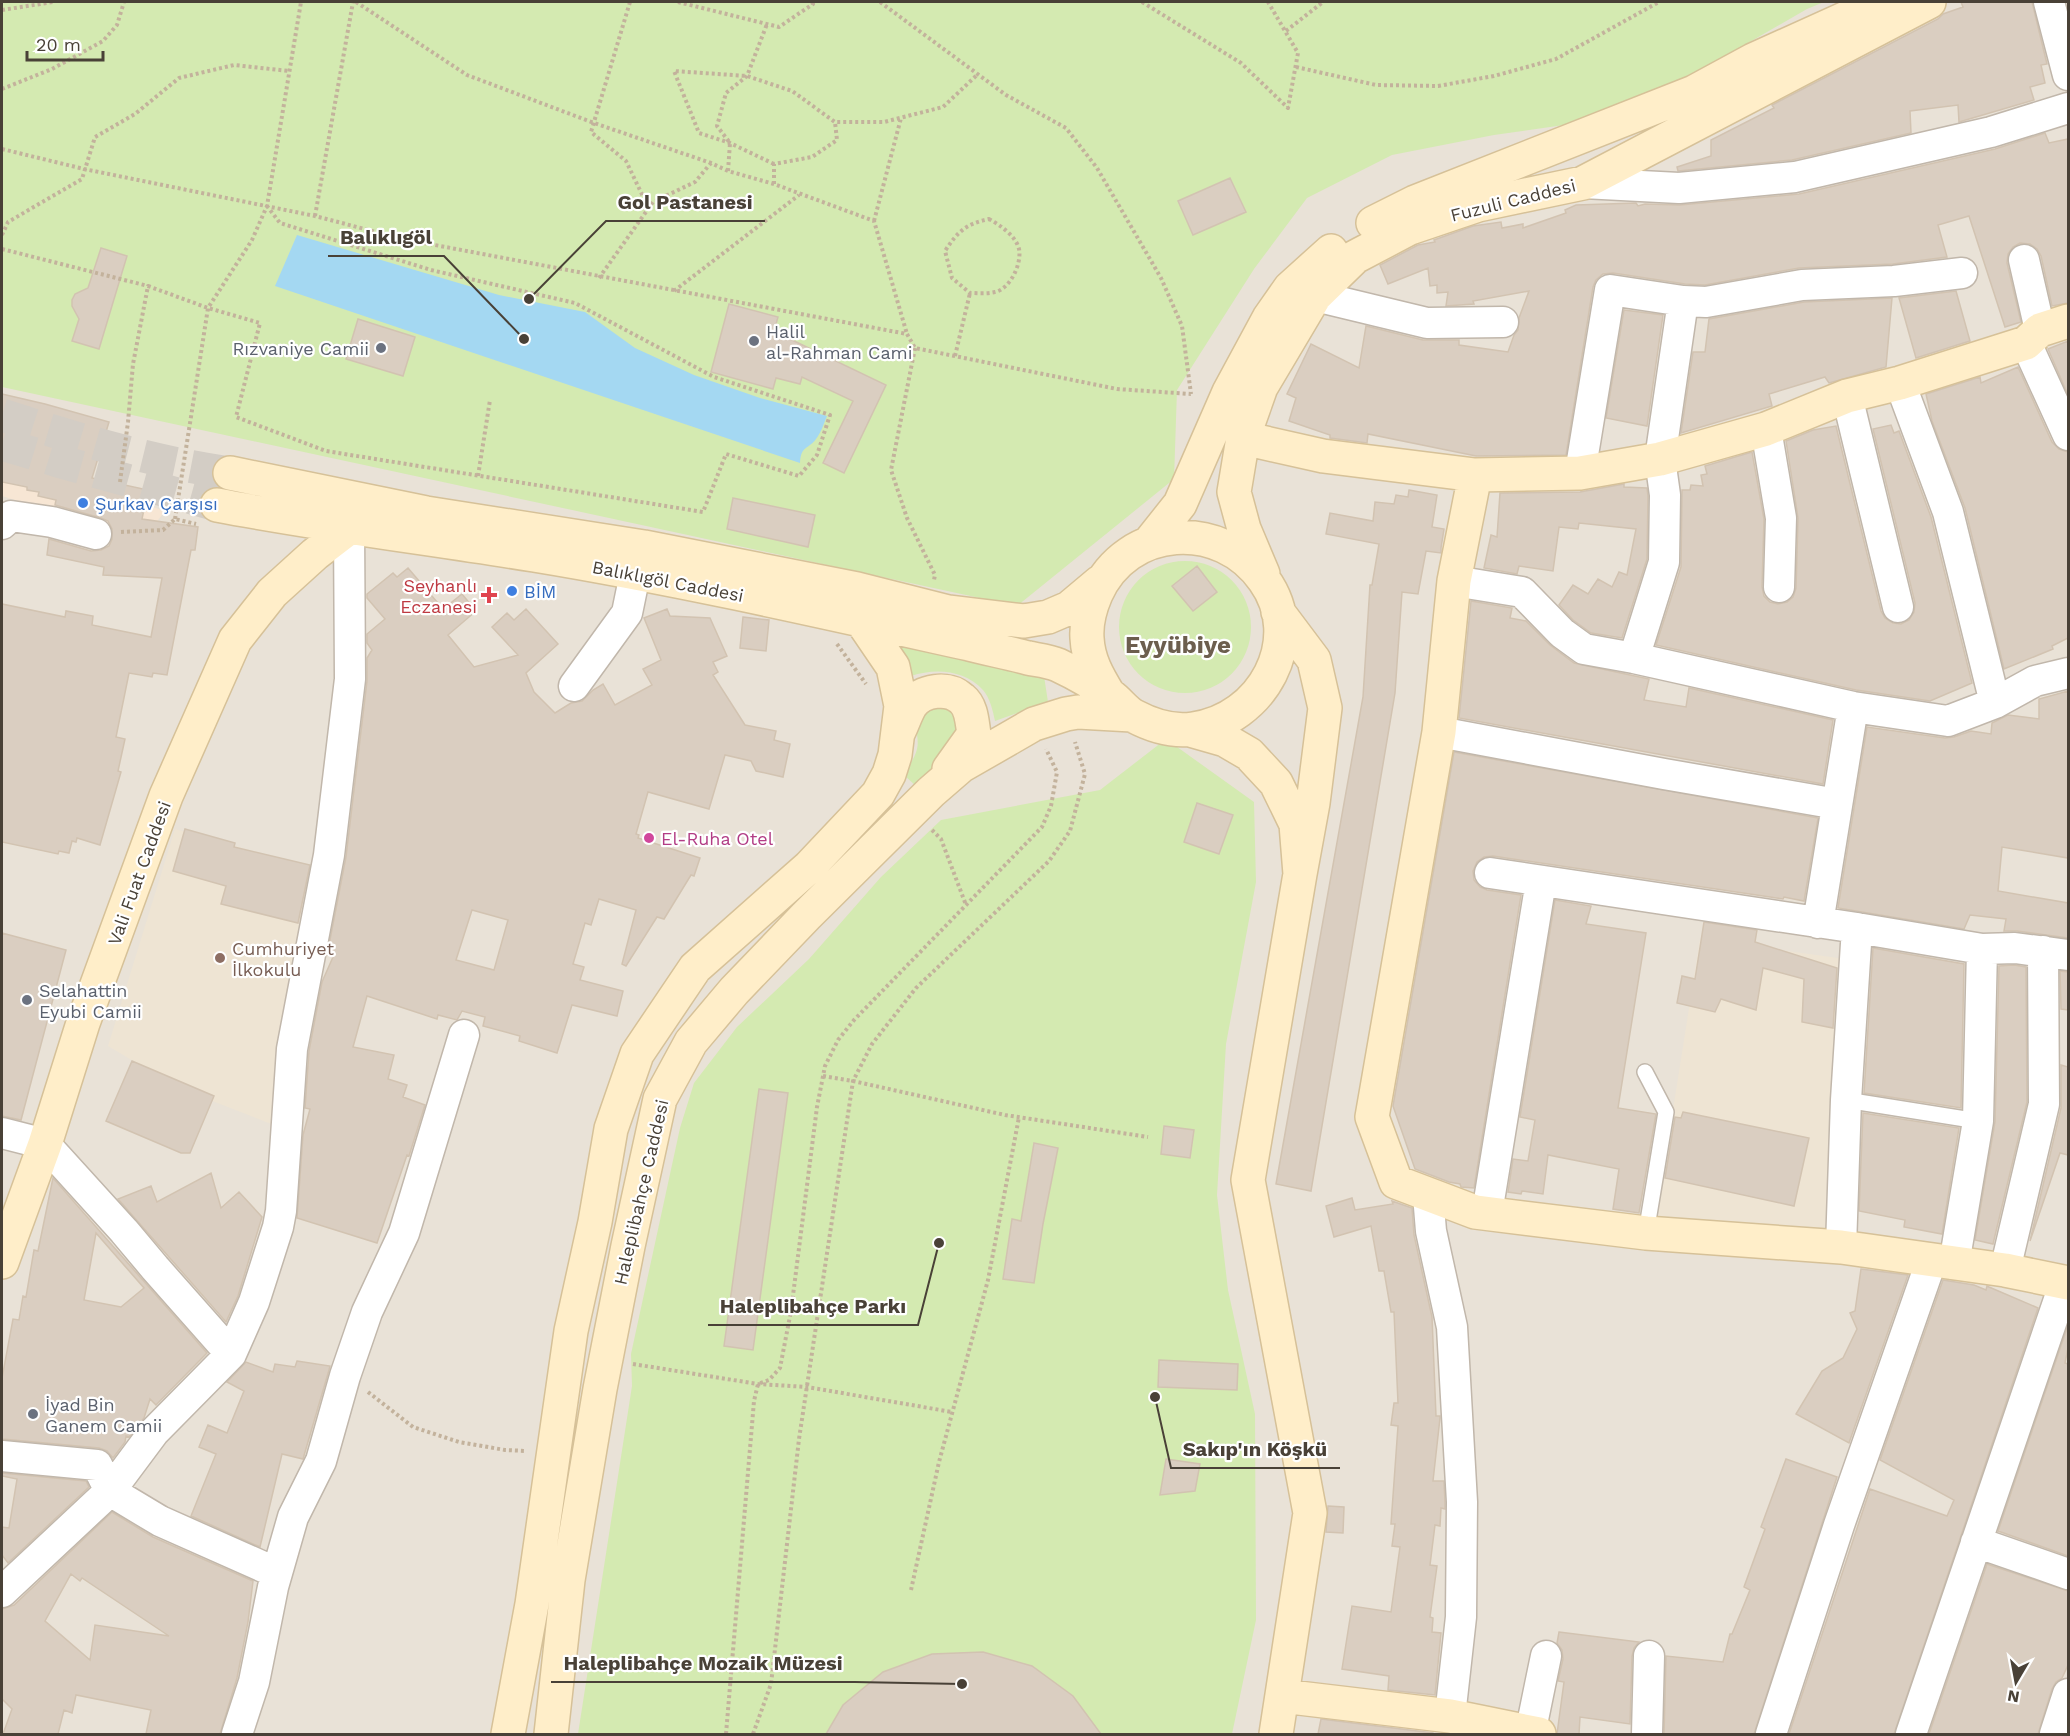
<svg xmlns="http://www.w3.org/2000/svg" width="2070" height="1736" font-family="'Work Sans',sans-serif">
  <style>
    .residential { fill: #e9e2d7 }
    .commercial { fill: #f7e6d4 }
    .education { fill: #eee4d3 }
    .green { fill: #d4eab1 }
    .water { fill: #a4d8f2 }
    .building { fill: #dacec1; stroke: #d2c3b1; stroke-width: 1.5; fill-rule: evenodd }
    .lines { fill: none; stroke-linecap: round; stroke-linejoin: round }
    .secondary-tunnel { stroke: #d3cdc5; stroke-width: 33; stroke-dasharray: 33 16; stroke-linecap: butt }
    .lane-casing { stroke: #c1b7ab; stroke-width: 18 }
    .street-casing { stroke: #c1b7ab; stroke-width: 33 }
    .secondary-casing { stroke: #d6c198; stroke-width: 36 }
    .path { stroke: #c3b29c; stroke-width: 4; stroke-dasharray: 3 3; stroke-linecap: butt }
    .lane { stroke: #fff; stroke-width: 15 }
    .street { stroke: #fff; stroke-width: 30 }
    .secondary { stroke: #ffeec9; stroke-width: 33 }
    .worship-dot { fill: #6b7280; stroke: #fff; stroke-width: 2 }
    .shop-dot { fill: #3f7fe0; stroke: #fff; stroke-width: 2 }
    .health-dot { fill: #e0444e; stroke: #fff; stroke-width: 2 }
    .hotel-dot { fill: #d1479c; stroke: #fff; stroke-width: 2 }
    .education-dot { fill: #8d6e63; stroke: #fff; stroke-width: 2 }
    .labels { text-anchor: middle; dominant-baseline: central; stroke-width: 4.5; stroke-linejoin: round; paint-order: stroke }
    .street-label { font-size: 18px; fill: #494137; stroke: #fff }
    .worship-label { font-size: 18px; fill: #5b616d; stroke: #fff; text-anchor: start }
    .shop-label { font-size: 18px; fill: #366cbe; stroke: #fff; text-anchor: start }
    .health-label { font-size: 18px; fill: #be3a42; stroke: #fff; text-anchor: end }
    .hotel-label { font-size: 18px; fill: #b23c85; stroke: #fff; text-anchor: start }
    .education-label { font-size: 18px; fill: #785e54; stroke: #fff; text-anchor: start }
    .district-label { font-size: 24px; font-weight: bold; fill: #6c5e4e; stroke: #fff }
    .leader { fill: none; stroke: #494137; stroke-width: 2 }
    .callout-dot { fill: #494137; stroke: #fff; stroke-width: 2 }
    .callout-label { font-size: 20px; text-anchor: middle; font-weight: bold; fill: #494137; stroke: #fff; stroke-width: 4.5; stroke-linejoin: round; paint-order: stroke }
  </style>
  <rect width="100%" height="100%" fill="#f5f0e9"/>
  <path class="residential" d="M2 2H2068V1734H2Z"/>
  <path class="commercial" d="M2 458 165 511 149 532 126 536 2 496Z"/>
  <path class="education" d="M175 829 320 870 274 1125 179 1088 108 1046Z
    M1700 939 1853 960 1838 1237 1656 1217Z"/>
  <path class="green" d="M2 2H1824L1807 9 1663 92 1578 123 1494 135 1392 155 1307 198 1254 269 1177 390 1174 479 1017 606 2 387Z
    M1119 627a66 66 0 1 1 132 0a66 66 0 1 1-132 0Z
    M896 645 1044 676 1048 702 995 721C993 711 990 698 983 690 964 670 936 668 911 676Z
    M944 703 958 712 959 738 917 787 904 775C908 767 915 758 917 749 919 741 916 734 917 726 920 711 930 705 944 703Z
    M1166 739 1254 802 1256 882 1226 1044 1217 1195 1228 1290 1255 1414 1256 1620 1232 1734H578L632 1386 631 1354 680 1128 694 1083 737 1027 809 959 881 877 941 820 1100 790Z"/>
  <path class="water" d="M297 235 499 295 585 312 635 348 694 375 760 398 827 416C824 423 821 433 816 439 808 450 801 445 800 463L275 286Z"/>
  <path class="building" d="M1961 2H2032L2047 64 2041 65 2045 83 2030 87 2034 100 1959 122 1958 105 1910 111 1911 133 1792 160 1678 171 1677 167 1711 156V140L1774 108 1772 105 1938 19 1943 14 1963 7Z
    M2045 133 2049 143 2068 139V303L2052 306 2041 256 2037 249 2030 244 2020 243 2013 247 2008 254 2007 263 2021 322 2005 327 1969 216 1938 225 1947 257 1893 264 1799 268 1705 285 1685 284 1613 273 1603 274 1596 280 1593 287 1566 455 1476 456 1368 434 1367 443 1330 438V435L1289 421 1296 398 1287 394 1311 344 1359 368 1366 326 1423 340H1459V345L1508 352 1514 335 1518 330 1519 318 1529 291 1473 301 1474 304 1446 306 1448 292 1437 293V285L1430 286 1428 268 1388 284 1380 265 1418 245 1435 242 1434 240 1473 226 1501 222 1502 228 1523 224V228L1566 213 1565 210 1576 205 1636 203 1638 206 1645 204 1680 205 1799 194 1995 149Z
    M1230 178 1246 212 1193 235 1178 201Z
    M101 248 127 256 99 349 72 341 79 319 72 306V300L75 294 88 288Z
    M1956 291 1970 341 1916 358 1899 298Z
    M1892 298 1886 367 1829 383 1825 377 1769 394 1772 406 1681 433 1693 352H1705L1709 319 1804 302Z
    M729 304 778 317 774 331 791 335 790 339 886 385 844 473 823 463 853 401 802 377 800 384 776 378 773 389 711 372Z
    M1624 310 1663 315 1647 426 1606 418Z
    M358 319 415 337 403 376 346 359Z
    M2068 341V395L2048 349Z
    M2018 367 2052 442 2059 449 2068 452V638L2052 646 2053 649 2004 669 1965 508 1932 421 1926 394 1980 377 1981 383Z
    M2 394 45 404 109 422 92 478 148 490 142 519 198 527 195 550H191L167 675 153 673 152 677 129 673 116 737 125 739 118 771 121 772 100 845 77 838 76 842 72 841 69 853 59 851 58 854 2 842V604L65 617 66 611 93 616 92 625 151 637 162 578 103 575 104 567 47 555 49 539 91 551 101 550 109 546 112 539V529L108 521 101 518 55 505 56 500 38 496 39 492 27 490V487L2 482Z
    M1891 425 1894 433 1899 431 1931 517 1972 683 1930 701 1856 690 1656 645 1681 567 1682 490H1690L1691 485 1703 486 1701 475 1707 474 1705 466 1752 452 1764 519 1762 587 1764 596 1770 602 1778 604 1787 602 1793 597 1796 588 1798 518 1786 441 1813 430 1836 426 1881 611 1885 618 1893 623 1901 624 1909 620 1914 612 1915 603 1873 429Z
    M1624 484V487L1647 488 1648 496 1647 559 1622 638 1591 633 1573 620 1559 605 1573 585 1588 594 1598 579 1612 587 1619 572 1627 575 1636 529 1579 523 1578 529 1559 527 1553 571 1519 566 1517 574 1484 568 1491 535 1497 537 1500 493 1580 492Z
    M1409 490 1437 495 1432 527 1444 529 1441 548V553L1426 551 1418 594 1402 592 1395 693 1311 1191 1276 1184 1363 697 1370 585H1372L1379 544 1326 534 1330 513 1373 521 1375 502 1394 504 1396 495 1408 497Z
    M733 498 815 515 808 547 727 529Z
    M1197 566 1217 592 1193 611 1172 586Z
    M408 568 443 609 462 594 476 611 448 635 474 667 518 655 492 627 507 613 514 620 526 609 558 644 526 673 534 692 555 713 571 703 582 701 593 690 603 684 615 705 652 685 643 669 661 660 644 618 667 609 670 616 710 618 727 656 713 662 718 672 713 675 745 725 776 731 774 740 790 744 783 777 756 771 751 761 725 755 709 809 648 792 636 834 639 835 638 838 700 858 694 876 691 875 664 919 657 917 626 966 622 964 636 910 599 899 591 925 585 923 573 964 584 967 580 980 623 991 617 1016 572 1005 557 1053 519 1041 520 1036 483 1026 485 1017 462 1011 457 1020 438 1015 437 1019 367 996 353 1047 394 1055 388 1079 407 1085 403 1097 425 1105 409 1156 407 1155 377 1243 297 1218 303 1135 310 1109 305 1108 309 1051 322 982 333 957 327 955 346 857 367 681V658L372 650 367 643V634L385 619 367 598V594L393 573 397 577ZM472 910 508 920 494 970 456 960Z
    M1471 601 1512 608 1510 618 1526 621 1550 645 1574 663 1649 679 1644 700 1686 707 1689 688 1833 720 1823 784 1459 718Z
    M743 617 769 620 766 651 740 648Z
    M2068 691V858L2002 847 1998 891 2068 903V938L2017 931H2004L2006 919 1970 915 1964 929 1838 908 1867 727 1945 738 1954 737 1971 731 1991 734 1992 723 2008 715 2039 719V699Z
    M1454 752 1818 818 1804 901 1784 897 1783 899 1493 856 1484 857 1477 862 1473 871 1474 880 1480 887 1487 890 1521 895 1474 1188 1461 1187 1460 1184 1449 1182 1415 1169 1393 1106Z
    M1197 803 1233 815 1219 854 1184 842Z
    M185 829 235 843 234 847 310 865 298 923 221 904 226 886 173 871Z
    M1555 900 1591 906 1586 924 1646 933 1618 1108 1656 1114 1639 1213 1613 1209 1619 1169 1548 1155 1543 1194 1522 1191 1521 1194 1508 1192 1513 1159 1528 1161 1535 1120 1520 1117Z
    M1704 922 1757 930 1755 942 1837 968 1833 1028 1802 1022 1804 979 1763 968 1756 1010 1721 999 1715 1012 1677 1003 1682 976 1695 979Z
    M2 933 66 950 21 1120 2 1116Z
    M1873 948 1964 964 1961 1108 1864 1093Z
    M2014 965 2026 967 2027 1102 1993 1244 1975 1240 1995 1122 1999 966Z
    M2060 971 2068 972V1010L2061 1009Z
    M132 1061 214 1096 190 1153H181L106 1121Z
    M2061 1065 2068 1067V1155L2060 1153 2030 1241 2061 1108Z
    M759 1089 788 1093 753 1350 724 1346Z
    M1683 1112 1809 1138 1794 1206 1665 1178 1675 1117 1681 1118Z
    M1863 1113 1959 1128 1942 1234 1904 1227 1905 1220 1859 1211Z
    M1164 1126 1194 1130 1190 1158 1161 1154Z
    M1034 1143 1058 1148 1043 1224 1034 1283 1003 1279 1012 1219 1021 1221Z
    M211 1173 221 1208 239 1192 262 1217 238 1296 226 1322 118 1199 151 1186 157 1202Z
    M53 1178 207 1353 156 1405 150 1399 144 1418 129 1437 126 1436 125 1442 113 1458 107 1451 99 1448 2 1439V1378L13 1319 19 1320 23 1296 26 1297 34 1250 38 1251ZM96 1233 144 1288 121 1307 84 1300Z
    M1352 1198 1355 1210 1393 1204 1392 1201 1412 1208 1414 1235 1432 1317 1436 1416H1440V1418L1433 1481H1444L1445 1502V1509L1441 1508 1440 1526 1435 1525 1430 1565 1437 1566 1430 1617 1433 1618 1432 1632 1441 1633 1435 1695 1388 1690 1389 1676 1342 1669 1352 1606 1391 1612 1400 1547 1392 1546 1395 1524H1391L1398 1426 1391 1425 1394 1403H1398L1394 1312H1391L1384 1271H1379L1371 1226 1334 1237 1326 1206Z
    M1861 1269 1908 1275 1849 1443 1796 1414 1822 1371 1843 1358 1857 1329 1850 1313 1855 1311Z
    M1943 1280 1974 1285 1986 1290 1987 1286 1989 1287 2038 1308 1894 1734H1789L1870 1489 1947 1516 1954 1500 1880 1460Z
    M2068 1325V1348L2065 1363 2068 1364V1556L1998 1531Z
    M1159 1360 1238 1364 1237 1390 1158 1387Z
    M297 1361 330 1366 329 1370 303 1459 282 1454 260 1547 191 1516 216 1454 199 1447 208 1425 227 1433 244 1391 227 1382 246 1362 273 1372 275 1364 295 1367Z
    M1166 1459 1200 1464 1195 1491 1160 1495Z
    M1786 1459 1837 1477 1754 1734H1664L1666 1656 1723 1662 1730 1634H1732L1750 1590 1744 1587 1765 1529 1761 1527Z
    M2 1473 86 1481 89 1487 8 1563 2 1555V1527L9 1528 17 1479 2 1476Z
    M1328 1506 1344 1507 1343 1533 1326 1532Z
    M112 1512 153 1537 253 1581 248 1622 237 1678 220 1734H146L151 1710 76 1695 72 1713 64 1710 58 1734H3L12 1709 2 1699V1609L14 1605ZM71 1574 80 1581 82 1578 169 1636 95 1625 90 1660 45 1621Z
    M1987 1564 2068 1591V1665L2062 1678 2056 1682 2052 1689 2038 1734H1929Z
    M1559 1632 1639 1642 1634 1648 1632 1656 1630 1724 1580 1717 1579 1734H1557L1564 1682 1558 1681 1563 1659 1562 1650 1557 1643Z
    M983 1652 1032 1666 1073 1696 1101 1734H826L843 1705 883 1672 932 1654Z
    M1321 1719 1433 1733V1734H1318Z"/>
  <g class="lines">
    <path class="secondary-tunnel" d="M2 415C76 439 153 462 230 473
      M2 444 58 461 217 505"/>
    <defs>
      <path id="lane" d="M1645 1072 1666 1112 1646 1233
        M1846 1100 1978 1121"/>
      <path id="street" d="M2049 2 2068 75
        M1583 183 1679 188 1795 177 1991 132 2068 108
        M2024 260 2040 330
        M1315 296 1427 323 1503 322
        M2026 343 2068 435
        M1900 383 1948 512 1995 703
        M1847 396 1898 607
        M1766 429 1781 518 1779 587
        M1580 473 1610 290 1683 301 1706 302 1802 285 1894 281 1962 273
        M2 524 11 516 52 522 96 534
        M1454 581 1522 592 1562 633 1584 649 1634 658 1853 707 1948 721 1995 703 2035 681 2068 673
        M1634 658 1664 562 1665 495 1660 459 1683 301
        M574 686 627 613 635 574
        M1439 732 1664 774 1837 804
        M1490 873 1857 928 1982 949 2015 948 2068 955
        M1818 923 1853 707
        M2 1133 45 1144 124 1231 155 1268 231 1354
        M1428 1195 1431 1231 1452 1327 1462 1502 1461 1617 1450 1716
        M1487 1213 1541 881
        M1841 1247 1846 1100 1857 928
        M1954 1264 1978 1121 1982 949
        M2005 1270 2044 1104 2043 951
        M2 1456 97 1465 110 1491 160 1521 277 1573
        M1976 1542 2068 1574
        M2 1592 110 1491 154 1432 231 1354 254 1302 278 1227 281 1211 292 1049 329 855 350 679 349 528
        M237 1734 254 1682 273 1587 293 1517 321 1461 345 1376 367 1312 404 1233 464 1035
        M1530 1734 1546 1656
        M1647 1734 1649 1656
        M1771 1734 1839 1525 1932 1259
        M1911 1734 2065 1282
        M2055 1734 2068 1694"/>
      <path id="secondary" d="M1373 223 1415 202 1694 92 1753 60 1855 14 1876 2
        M1243 438 1323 456 1475 475 1580 473 1660 459 1766 429 1847 396 1900 383 2026 343 2040 330 2068 321
        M230 473 426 513 644 547 857 589 948 612 1024 621 1048 617 1069 608 1100 582
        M1475 475 1454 581 1439 732 1372 1117 1396 1182 1475 1212 1646 1233 1841 1247 2005 1270 2068 1283
        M217 505C322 525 428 538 534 555 680 579 825 612 969 644 989 649 1009 653 1028 658 1038 660 1049 661 1058 665 1075 673 1096 685 1111 696 1119 702 1125 711 1134 716 1151 725 1173 732 1193 729 1262 720 1307 640 1264 580 1221 518 1127 524 1096 594 1090 608 1086 623 1087 638 1088 660 1098 677 1109 695
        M1149 543 1180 504 1229 392 1269 318 1290 288 1331 251
        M1263 574 1244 529 1234 492 1243 438 1261 387 1315 296 1355 257 1410 228 1478 205 1583 183 1929 2
        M1190 730 1225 740 1249 754 1276 783 1296 824 1300 874 1313 803 1325 708 1314 660 1278 612
        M899 731C903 723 906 713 911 705 922 690 948 686 962 699 972 707 972 723 974 734L949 769
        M2 1262 45 1144 83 1023 166 796 235 640 272 593 315 554 349 528
        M1282 1696 1450 1716 1539 1734
        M508 1734 532 1604 571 1331 595 1222 611 1129 637 1054 695 968 809 867 878 794 889 774 895 755 901 706 893 667 861 620
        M551 1734 568 1580 600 1389 628 1246 660 1099 691 1042 734 991 806 916 931 792 961 766 1034 724 1066 714 1078 712 1132 715
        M1276 1734 1310 1513 1248 1180 1300 874"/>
    </defs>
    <use href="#lane" class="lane-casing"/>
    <use href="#street" class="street-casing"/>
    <use href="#secondary" class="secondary-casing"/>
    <path class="path" d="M356 2 467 75 594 123 711 163 728 171 774 184 874 221 907 334
      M630 2 591 132 626 161 649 209
      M678 2 779 27 813 4 812 2
      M880 2 1006 95 1066 128 1097 168 1161 278 1182 326 1191 394
      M1142 2 1241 63 1288 108 1298 53 1268 2
      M2 10 53 2
      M1286 31 1323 2
      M1296 67 1376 85 1438 86 1494 76 1556 59 1659 2
      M2 89 52 69 103 41 117 25 124 2
      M2 149 84 169 315 216 403 239 907 334 915 348 1117 389 1191 394
      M774 164 730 143 699 133 674 71 747 76 792 91 835 122H884L943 107 978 74
      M728 171 730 143 717 126 726 93 747 76 767 24
      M774 184V164L812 157 837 140 835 122
      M315 216 353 2
      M989 219C1000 225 1016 236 1019 249 1022 264 1010 289 995 292 987 294 978 293 970 293L952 278 945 251C958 231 966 224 989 219Z
      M874 221 901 118
      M2 235 8 222 82 179 95 137 135 114 179 78 234 65 289 71
      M2 249 148 286
      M599 278 653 202 695 182 711 163
      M674 291 799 195
      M915 348 891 470 907 518 935 575 934 580
      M955 356 970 293
      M478 476 490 400
      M120 482 128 422 133 364 148 286 208 308 260 323 236 417 326 451 703 512 726 454 799 476 817 455 830 415 714 377 575 303 431 270 280 223 267 206
      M175 519 208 308 252 240 267 206 301 2
      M121 532 163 530 175 519 196 524
      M837 644 866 684
      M932 830 941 839 966 905
      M823 1076 853 1081 1005 1115 1148 1137
      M633 1364 758 1384 807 1387 952 1412
      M368 1392 413 1427 459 1442 505 1450 526 1451
      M911 1590 939 1462 988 1280 1019 1117
      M726 1734 754 1401 758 1384 769 1380 780 1368 791 1311 817 1107 825 1066 838 1040 854 1020 1042 827 1051 806 1057 772 1046 749
      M753 1734 771 1684 799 1439 853 1081 872 1044 916 988 1049 861 1070 831 1085 774 1075 742"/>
    <use href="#lane" class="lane"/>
    <use href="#street" class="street"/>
    <use href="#secondary" class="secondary"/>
  </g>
  <g class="worship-dot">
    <circle cx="754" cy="341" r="6"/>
    <circle cx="381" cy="348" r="6"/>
    <circle cx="27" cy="1000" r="6"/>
    <circle cx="33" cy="1414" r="6"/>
  </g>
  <g class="shop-dot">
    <circle cx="83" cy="503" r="6"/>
    <circle cx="512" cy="591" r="6"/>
  </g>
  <path class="health-dot" d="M486 586h6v6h6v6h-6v6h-6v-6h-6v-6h6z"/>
  <circle class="hotel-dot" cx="649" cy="838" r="6"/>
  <circle class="education-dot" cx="220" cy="958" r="6"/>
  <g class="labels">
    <g class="street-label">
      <text transform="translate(1513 200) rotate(-14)">Fuzuli Caddesi</text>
      <text transform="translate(668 581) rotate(11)">Balıklıgöl Caddesi</text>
      <text transform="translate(139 873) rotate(-70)">Vali Fuat Caddesi</text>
      <text transform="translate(641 1192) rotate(-77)">Haleplibahçe Caddesi</text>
    </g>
    <g class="worship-label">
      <text x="766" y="331">Halil<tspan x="766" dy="21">al-Rahman Cami</tspan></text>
      <text x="369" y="348" text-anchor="end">Rızvaniye Camii</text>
      <text x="39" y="990">Selahattin<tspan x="39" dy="21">Eyubi Camii</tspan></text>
      <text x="45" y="1404">İyad Bin<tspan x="45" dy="21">Ganem Camii</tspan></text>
    </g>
    <g class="shop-label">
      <text x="95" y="503">Şurkav Çarşısı</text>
      <text x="524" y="591">BİM</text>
    </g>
    <g class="health-label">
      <text x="477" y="585">Seyhanlı<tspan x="477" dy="21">Eczanesi</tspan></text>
    </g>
    <g class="hotel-label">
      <text x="661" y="838">El-Ruha Otel</text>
    </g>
    <g class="education-label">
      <text x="232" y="948">Cumhuriyet<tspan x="232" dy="21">İlkokulu</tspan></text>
    </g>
    <g class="district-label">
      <text x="1178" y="645">Eyyübiye</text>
    </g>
  </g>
  <path class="leader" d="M529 299L606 221H765M524 339L444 256H328M939 1243L918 1325H708M1155 1397L1171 1468H1340M962 1684L855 1682H551"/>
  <g class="callout-dot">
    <circle cx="529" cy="299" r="6"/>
    <circle cx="524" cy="339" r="6"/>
    <circle cx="939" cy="1243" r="6"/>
    <circle cx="1155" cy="1397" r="6"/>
    <circle cx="962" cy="1684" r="6"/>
  </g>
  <g class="callout-label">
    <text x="685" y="209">Gol Pastanesi</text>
    <text x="386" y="244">Balıklıgöl</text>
    <text x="813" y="1313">Haleplibahçe Parkı</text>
    <text x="1255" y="1456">Sakıp'ın Köşkü</text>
    <text x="703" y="1670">Haleplibahçe Mozaik Müzesi</text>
  </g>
  <rect width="2070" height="1736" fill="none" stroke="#494137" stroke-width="6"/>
  <g transform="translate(2016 1682) rotate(190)" stroke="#ffffff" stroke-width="4.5" paint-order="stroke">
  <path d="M0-4.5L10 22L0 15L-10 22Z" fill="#494137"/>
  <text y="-9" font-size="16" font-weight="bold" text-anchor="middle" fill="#494137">N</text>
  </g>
  <path d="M27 51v9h76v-9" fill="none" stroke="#494137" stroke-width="3"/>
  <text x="36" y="51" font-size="18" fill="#494137" stroke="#ffffff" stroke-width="4.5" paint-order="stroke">20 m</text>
</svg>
